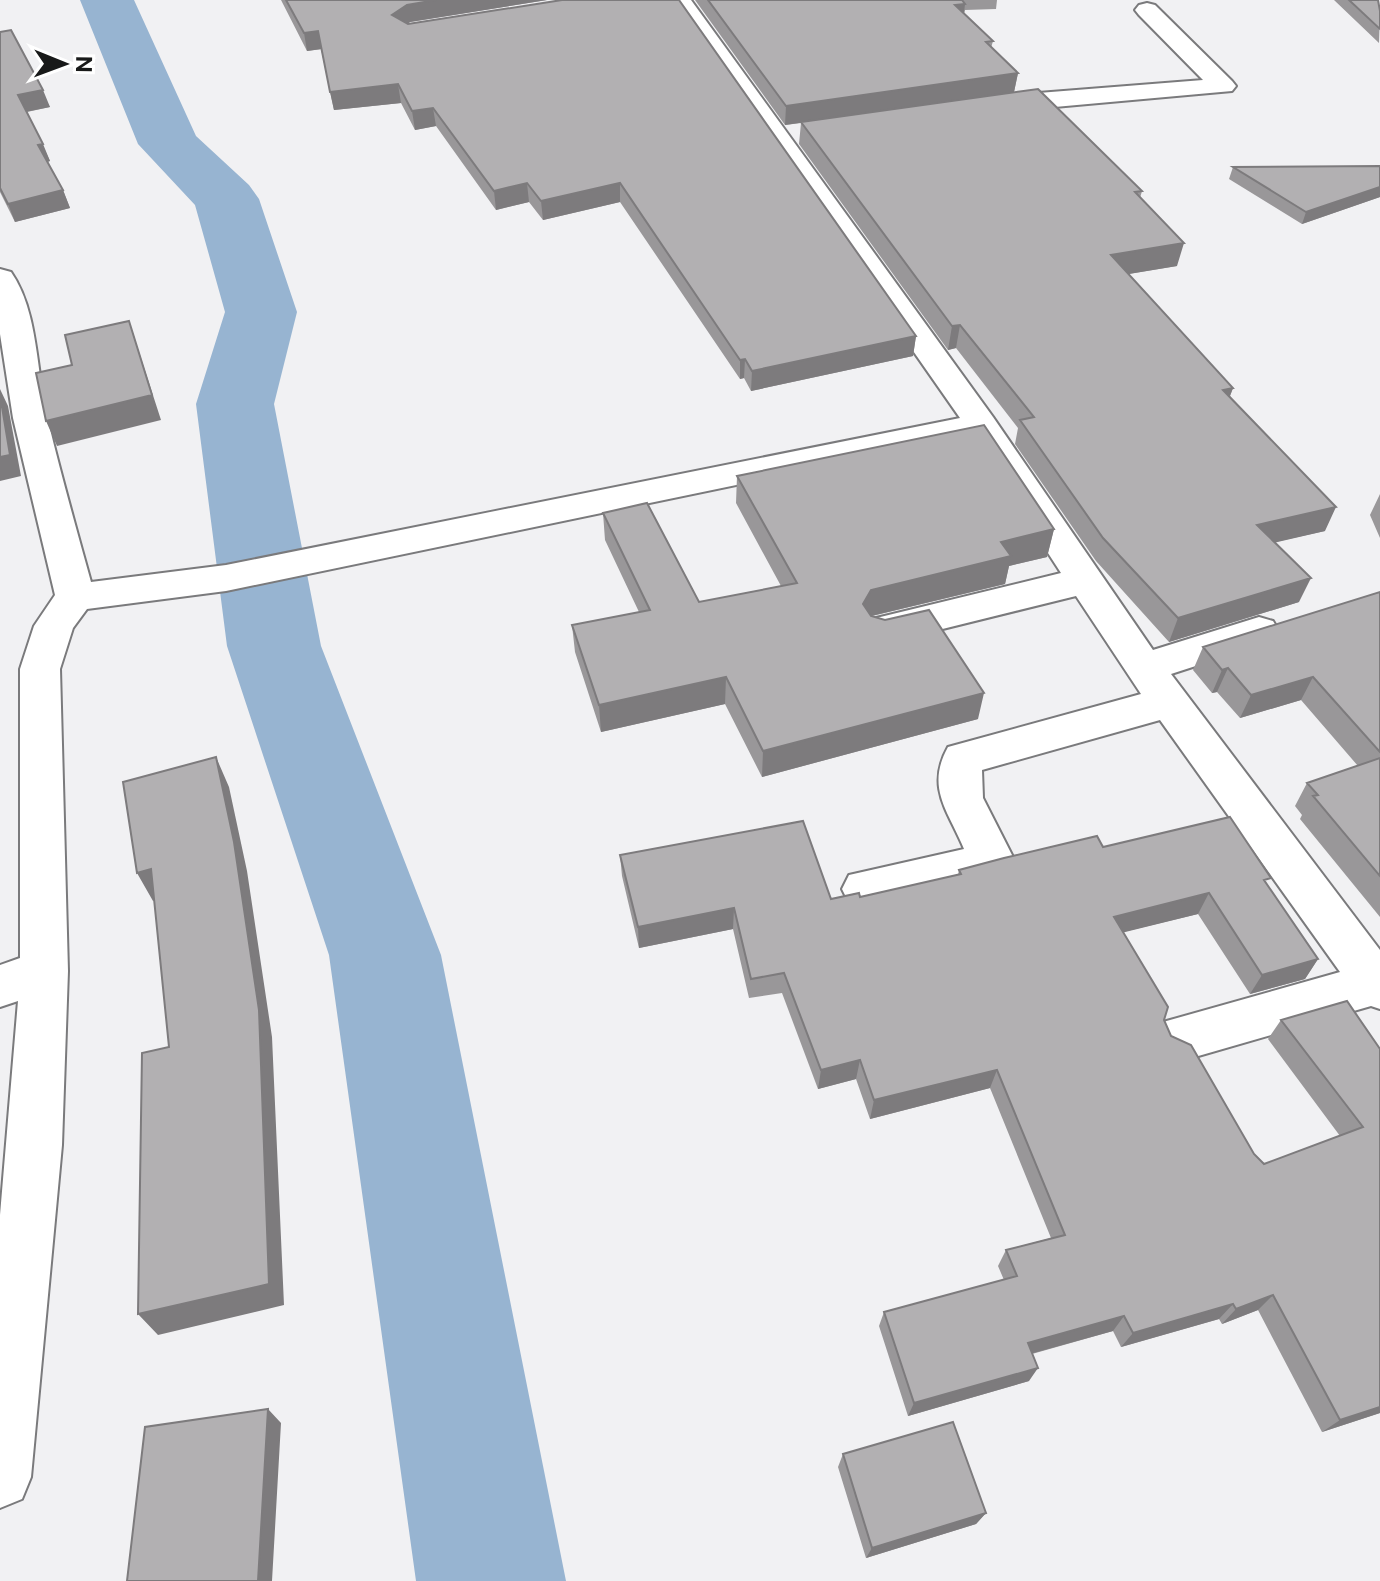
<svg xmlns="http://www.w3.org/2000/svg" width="1380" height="1581" font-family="'Public Sans',sans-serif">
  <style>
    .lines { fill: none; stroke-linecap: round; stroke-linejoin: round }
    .river { fill: #97b4d1; fill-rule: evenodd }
    .street-casing { stroke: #7a7a7c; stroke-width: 4 }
    .street { fill: #fff; fill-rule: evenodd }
    .wall { fill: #999799 }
    .shaded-wall { fill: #7d7b7d }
    .building { fill: #b2b0b2; stroke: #7d7b7d; stroke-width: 2 }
  </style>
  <rect width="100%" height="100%" fill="#f1f1f3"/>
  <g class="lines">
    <path class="river" d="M80 0H134L196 136 249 185 259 199 297 312 274 404 321 646 441 955 566 1581H416L329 955 227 646 196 404 225 312 195 205 138 144Z"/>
    <defs>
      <path id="street" d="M668 0H691L993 417 1153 650 1259 617 1273 621 1279 631 1273 641 1171 674 1380 950V1009L1371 1006 1181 1061 1163 1054 1156 1038 1163 1022 1340 972 1160 720 982 770 983 798 1013 857 1006 870 989 880 865 908 849 903 842 889 849 875 964 849C949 812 925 788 948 747L1141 694 1076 596 882 644 868 640 862 630 868 620 1061 573 972 436 226 591 87 609 73 628 60 669 68 971 62 1145 31 1477 22 1499 0 1508V1215L18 1001 0 1007V965L20 958V669L34 626 55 595 13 418 0 334V269L11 272C39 312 36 374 48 421 61 475 76 528 91 582L226 565 960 418Z
        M1147 3 1155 5 1232 81 1236 86 1232 91 989 113 976 105 989 97 1203 80 1139 15 1135 10 1139 5Z"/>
    </defs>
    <use href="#street" class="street-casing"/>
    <use href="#street" class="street"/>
  </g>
  <path class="wall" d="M281 0H547L410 22 407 24 916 336 913 356 751 391 744 378 740 379 620 202 543 220 529 202 496 210 436 126 415 130 401 103 334 110 321 49 307 51Z
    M695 0H997L996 9 965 10 964 14 993 41 991 48 1018 73 1014 92 871 112 1142 191 1140 198 1177 266 1128 274 1233 388 1230 396 1325 531 1275 542 1299 602 1169 642 1096 561 1015 444 1018 428 956 348 948 350 799 144 801 123 785 125Z
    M1334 0H1378L1380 11 1379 43Z
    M0 32 50 107 27 112 50 161 47 162 63 190 70 208 15 222 0 192Z
    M1380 166V197L1302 224 1229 179 1233 167Z
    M737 476 1054 529 1047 557 1009 566 1005 584 872 616 978 719 762 777 725 704 601 732 575 652 572 625 639 612 605 540 603 513 699 602 781 586 736 503Z
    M1380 494V538L1370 515Z
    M1380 592V917L1300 819 1302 815 1295 806 1307 783 1358 766 1301 700 1240 718 1217 692 1212 693 1193 670 1203 647Z
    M1103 847 1267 885 1318 959 1305 979 1250 994 1198 914 1123 932 1171 1036 1254 1154 1264 1164 1340 1136 1268 1039 1281 1020 1380 1049V1413L1322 1432 1258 1310 1222 1324 1219 1319 1121 1347 1113 1331 1032 1354 1029 1381 908 1416 879 1326 884 1312 1004 1280 998 1266 1006 1250 1051 1238 990 1088 870 1119 856 1079 818 1089 782 993 749 998 733 929 639 948 622 876 620 855 831 899 860 897 958 875 959 870Z
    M843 1454 986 1513 976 1524 866 1558 838 1467Z"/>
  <path class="shaded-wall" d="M436 0H547L410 22 395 33 392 15 407 5Z
    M965 4 963 22 955 5Z
    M318 31 322 49 307 51 304 33Z
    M1018 73 1014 92 785 125 786 106Z
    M398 84 401 103 334 110 330 92Z
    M43 90 50 107 25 112 18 95Z
    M433 108 436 126 415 130 412 111Z
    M43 144 50 161 44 163 38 145Z
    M527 183 529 202 496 210 494 191Z
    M620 183V202L543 220 541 201Z
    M1380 187V197L1302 224 1306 212Z
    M63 190 70 208 15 222 8 204Z
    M1184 243 1177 266 1105 278 1111 255Z
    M129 321 161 420 57 446 46 421Z
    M960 325 956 348 948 350 952 326Z
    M916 336 913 356 751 391 752 371Z
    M745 359 744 378 740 379V360Z
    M1233 388 1224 411 1223 390Z
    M0 389 8 406 21 476 0 481Z
    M1336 507 1325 531 1247 549 1257 525Z
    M1054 529 1047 557 1009 566 1005 584 867 617 863 604 871 590 1001 542Z
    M1311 578 1299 602 1169 642 1178 618Z
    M1228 668 1217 692 1212 693 1222 670Z
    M726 677 725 704 601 732 599 705Z
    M1313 677 1301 700 1240 718 1251 695Z
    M984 693 978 719 762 777 763 751Z
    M216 757 229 787 247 871 272 1037 284 1305 158 1335 138 1314Z
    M151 869 166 898 153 901 137 873Z
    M1209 893 1198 914 1105 937 1114 917Z
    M734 908 733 929 639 948 638 927Z
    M1318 959 1305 979 1250 994 1262 975Z
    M860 1060 856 1079 818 1089 821 1070Z
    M997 1070 990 1088 870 1119 874 1100Z
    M1273 1295 1258 1310 1222 1324 1236 1309Z
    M1233 1304 1219 1319 1121 1347 1133 1333Z
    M1124 1316 1113 1331 1019 1357 1028 1343Z
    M1038 1368 1029 1381 908 1416 914 1403Z
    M1380 1407V1413L1322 1432 1340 1420Z
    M268 1409 281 1423 272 1581H258Z
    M986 1513 976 1524 866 1558 872 1548Z"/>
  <path class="building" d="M286 0H436L407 5 392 15 408 24 562 0H679L916 336 752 371 745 359 740 360 620 183 541 201 527 183 494 191 433 108 412 111 398 84 330 92 318 31 304 33Z
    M708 0H962L965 4 955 5 993 41 986 42 1018 73 786 106Z
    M1349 0H1378L1380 11V29Z
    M11 30 43 90 18 95 43 144 38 145 63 190 8 204 0 188V32Z
    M1038 89 1142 191 1135 192 1184 243 1111 255 1233 388 1223 390 1336 507 1257 525 1311 578 1178 618 1103 538 1020 420 1034 417 960 325 952 326 801 122Z
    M1380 166V187L1306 212 1233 167Z
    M129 321 152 395 46 421 36 373 72 365 65 335Z
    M0 395 10 455 0 457Z
    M984 425 1054 529 1001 542 1011 556 871 590 863 604 871 616 885 620 929 610 984 693 763 751 726 677 599 705 572 625 650 610 603 513 647 503 699 602 797 583 737 476Z
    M1380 592V752L1313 677 1251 695 1228 668 1222 670 1203 647Z
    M216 757 234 842 259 1010 269 1284 138 1314 142 1053 169 1047 151 869 137 873 123 782Z
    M1380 758V876L1313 796 1318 795 1307 783Z
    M1230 817 1271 878 1264 880 1318 959 1262 975 1209 893 1114 917 1168 1007 1164 1020 1171 1036 1191 1045 1254 1154 1264 1164 1363 1127 1281 1020 1347 1001 1380 1049V1407L1340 1420 1273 1295 1236 1309 1233 1304 1133 1333 1124 1316 1028 1343 1038 1368 914 1403 884 1312 1017 1276 1006 1250 1065 1235 997 1070 874 1100 860 1060 821 1070 784 973 751 979 734 908 638 927 620 855 803 821 831 899 859 893 860 897 961 874 959 870 1004 858 1097 836 1103 847Z
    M268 1409 258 1581H127L145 1427Z
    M953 1422 986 1513 872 1548 843 1454Z"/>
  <g transform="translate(64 64) rotate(91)" stroke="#ffffff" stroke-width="6" paint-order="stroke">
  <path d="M0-6L14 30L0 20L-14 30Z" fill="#181919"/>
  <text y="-12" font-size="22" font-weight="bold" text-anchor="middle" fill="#181919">N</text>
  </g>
</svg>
